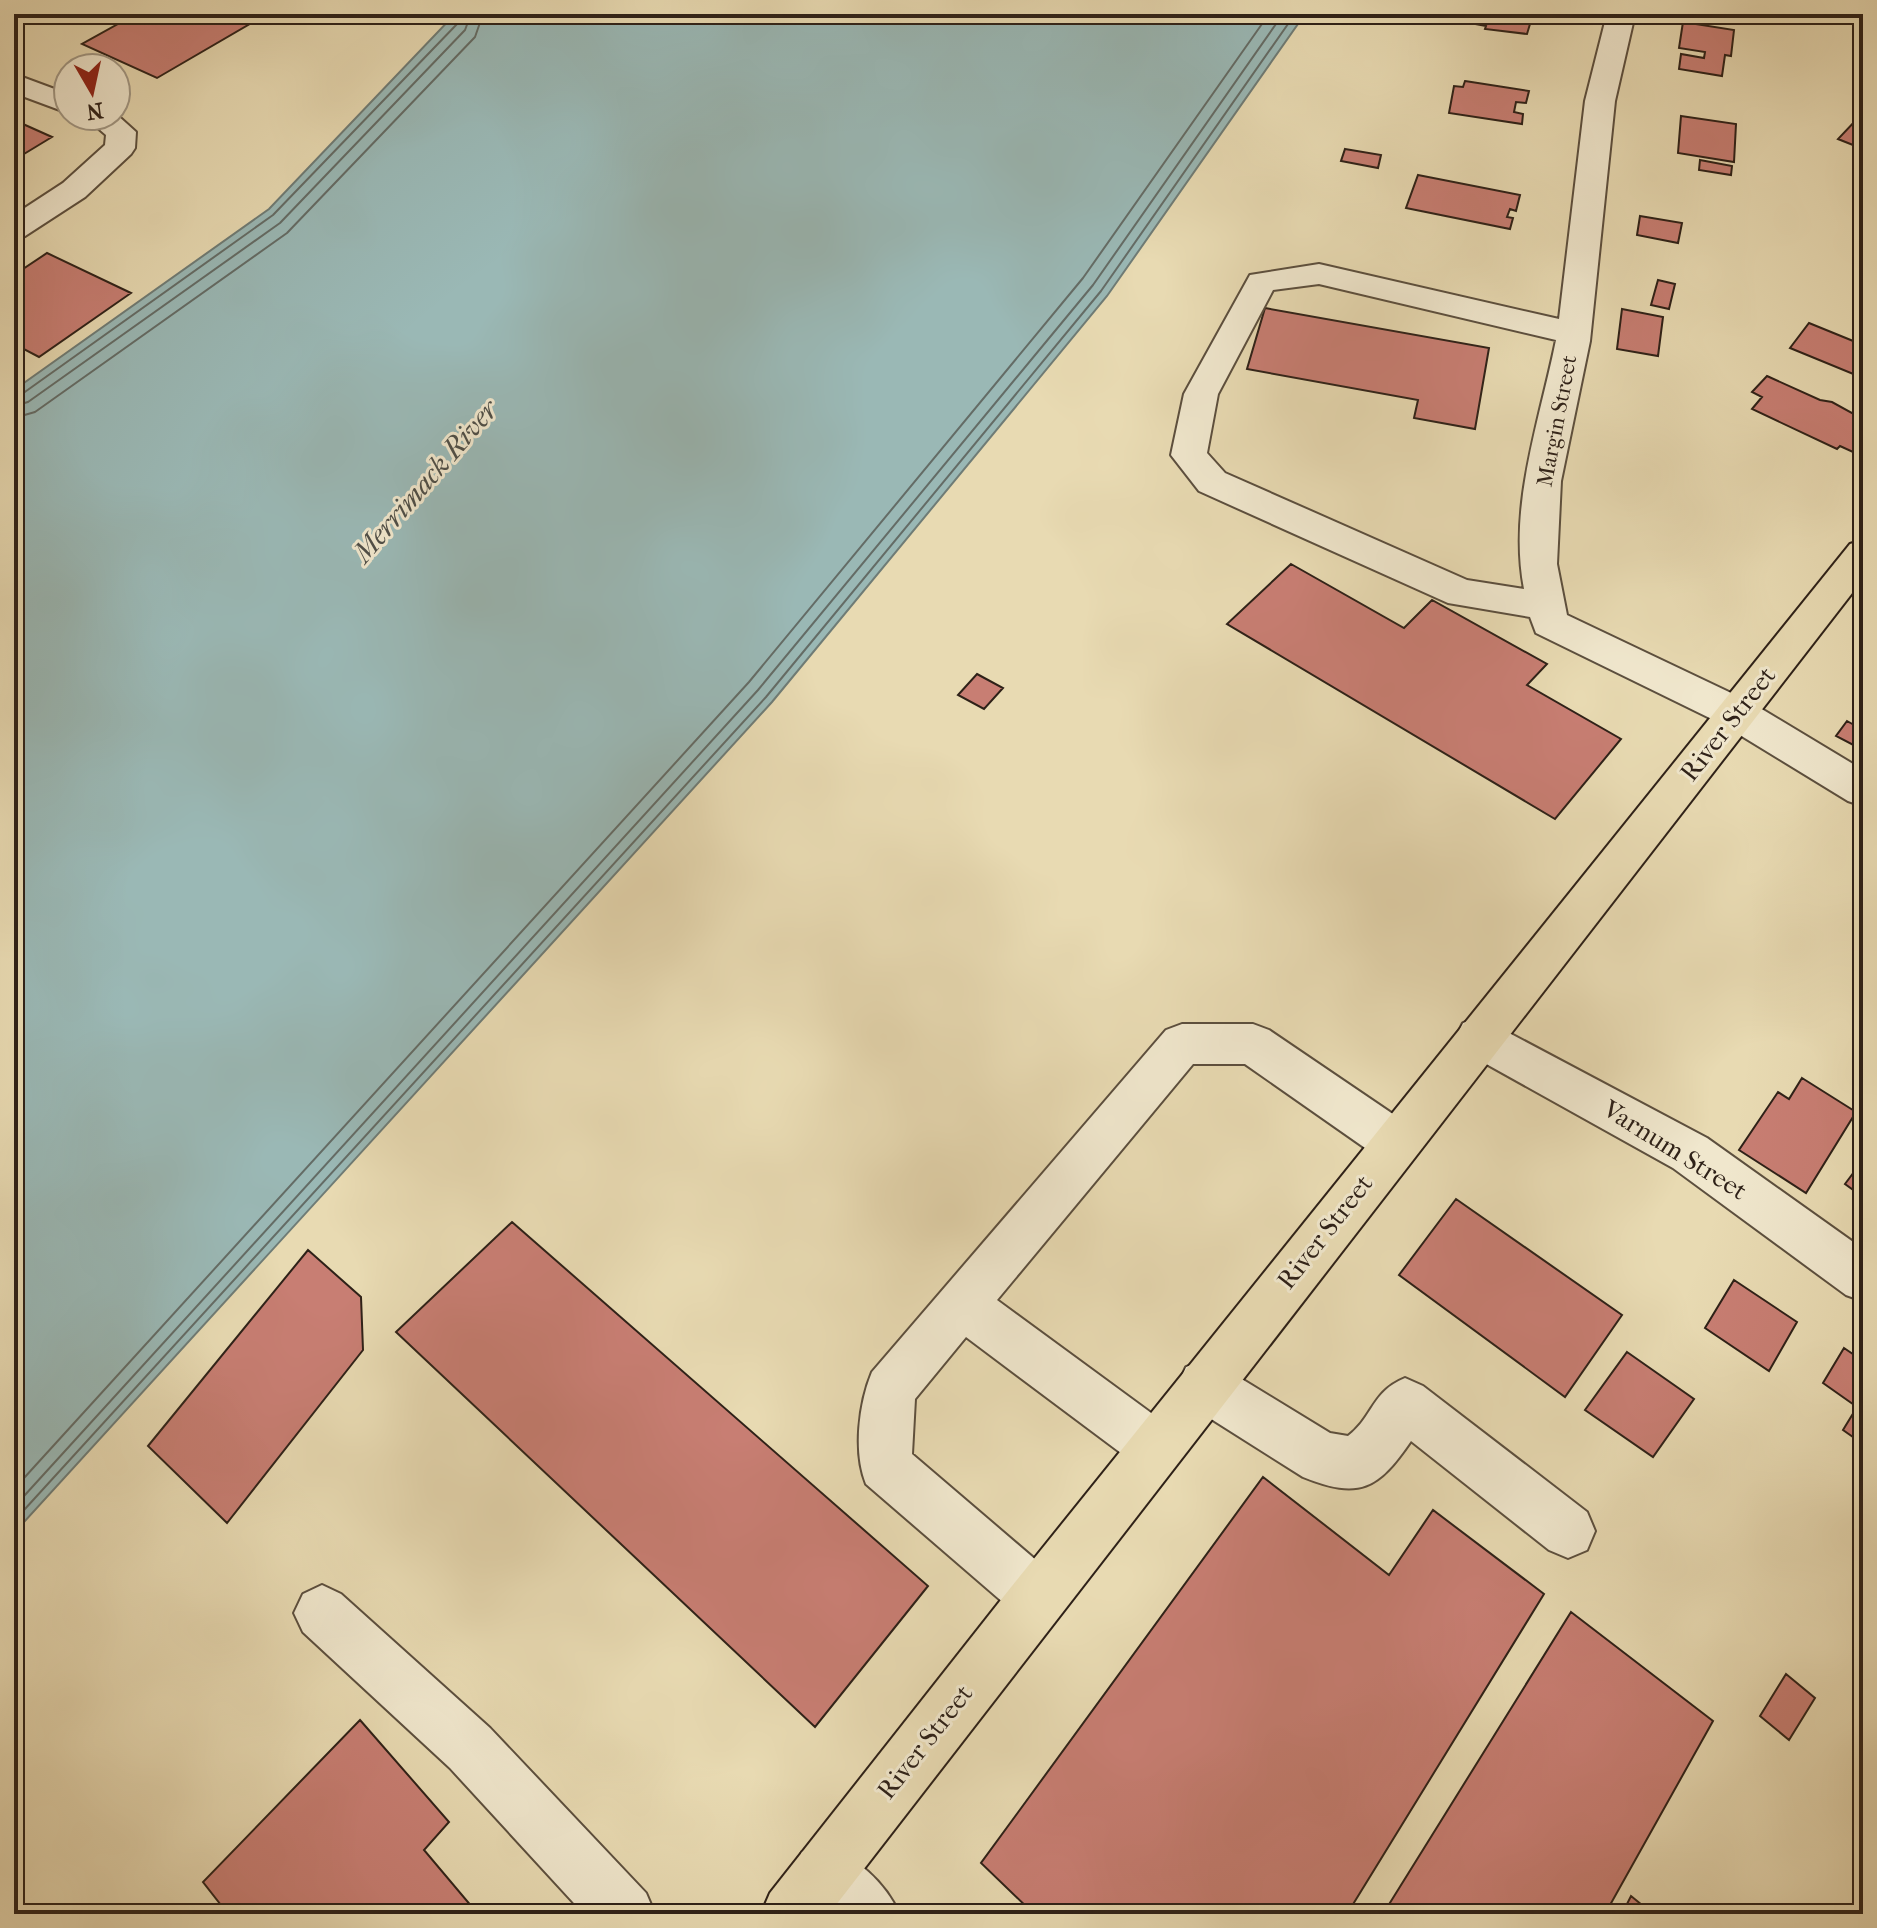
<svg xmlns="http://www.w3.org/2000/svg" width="1877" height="1928" font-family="'IM FELL French Canon',serif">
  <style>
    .water { fill: #9ab8b5; stroke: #6f7c76; stroke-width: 2 }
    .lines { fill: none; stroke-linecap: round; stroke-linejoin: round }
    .shore { stroke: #646c66; stroke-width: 2 }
    .building { fill: #c87e73; stroke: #2e2118; stroke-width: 2 }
    .minor-casing { stroke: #5c4f3e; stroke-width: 4 }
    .major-casing { stroke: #2e2118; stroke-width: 4 }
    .minor { fill: #f0e7cd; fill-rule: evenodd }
    .major { fill: #e8dab2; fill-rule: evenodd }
    .labels { text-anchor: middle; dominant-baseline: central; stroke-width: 6; stroke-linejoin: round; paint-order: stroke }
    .far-street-label { font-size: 22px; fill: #2e2118; stroke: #f0e7cd }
    .street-label { font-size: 26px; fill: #2e2118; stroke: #f0e7cd }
    .water-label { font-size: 28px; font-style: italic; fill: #4e4e47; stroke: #f0e7cd }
  </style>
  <rect width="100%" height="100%" fill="#e8dab2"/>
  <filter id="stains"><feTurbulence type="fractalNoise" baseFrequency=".0025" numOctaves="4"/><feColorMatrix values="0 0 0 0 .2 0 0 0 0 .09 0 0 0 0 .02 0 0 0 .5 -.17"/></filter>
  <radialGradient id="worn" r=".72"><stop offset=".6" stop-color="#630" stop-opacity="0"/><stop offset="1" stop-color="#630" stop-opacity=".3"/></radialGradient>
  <path class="water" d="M455 14H1305L1107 296 772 702 14 1533V390L269 209Z"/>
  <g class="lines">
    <path class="shore" d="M14 396 22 394 273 215 458 23 461 14
      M14 406 28 402 280 223 465 30 471 14
      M14 418 35 412 287 233 475 37 483 14
      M14 1489 749 682 1083 278 1269 14
      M14 1507 758 690 1093 285 1283 14
      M14 1521 766 697 1101 291 1295 14"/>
  </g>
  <path class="building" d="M136 14H267L157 78 82 44Z
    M1439 14H1533L1527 34 1485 29 1486 26 1438 17Z
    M1683 22 1734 30 1731 56 1725 55 1722 76 1679 69 1681 54 1704 58 1705 52 1679 48Z
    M1465 81 1529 91 1526 103 1516 102 1514 112 1523 114 1522 124 1449 113 1454 86 1463 87Z
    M1681 116 1736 124 1734 162 1678 153Z
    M1858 118 1863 120V149L1838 139Z
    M14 120 52 137 14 160Z
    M1345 149 1381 155 1378 168 1341 161Z
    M1700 160 1732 166 1731 175 1699 170Z
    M1418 175 1520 195 1516 211 1510 209 1507 217 1513 218 1510 229 1406 208Z
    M1640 216 1682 223 1678 243 1637 235Z
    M47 253 131 293 39 357 14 344V275Z
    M1658 280 1675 284 1669 309 1651 305Z
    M1265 308 1489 348 1475 429 1414 418 1418 400 1247 369Z
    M1622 309 1663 317 1658 356 1617 349Z
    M1809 323 1863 345V378L1790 348Z
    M1767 376 1820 400 1832 402 1863 419V425L1856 435 1863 439 1853 452 1840 446 1837 449 1752 409 1762 397 1752 392Z
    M1291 564 1404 628 1432 600 1547 664 1527 685 1621 739 1555 819 1227 624Z
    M977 674 1003 688 984 709 958 695Z
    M1847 721 1863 730V750L1836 736Z
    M1802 1078 1856 1112 1806 1193 1739 1150 1778 1092 1789 1099Z
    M1863 1160V1197L1845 1184Z
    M1456 1199 1622 1315 1565 1397 1399 1275Z
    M512 1222 928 1586 815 1727 396 1332Z
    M308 1250 361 1297 363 1350 227 1523 148 1446Z
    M1734 1280 1797 1322 1769 1371 1705 1328Z
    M1844 1348 1863 1361V1444L1843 1430 1857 1407 1823 1383Z
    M1627 1352 1694 1399 1653 1457 1585 1410Z
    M1263 1477 1389 1575 1433 1510 1544 1594 1347 1914H1034L981 1863Z
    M1571 1612 1713 1721 1605 1914H1383Z
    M1786 1674 1815 1698 1789 1740 1760 1716Z
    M360 1720 449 1822 424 1850 478 1914H228L203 1882Z
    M1631 1896 1653 1914H1622Z"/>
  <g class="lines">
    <defs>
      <path id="minor" d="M1607 14H1635L1615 101 1590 341 1561 481 1557 564 1567 615 1750 702 1863 770V806L1848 801 1722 724 1536 633 1530 617 1448 603 1199 491 1171 455 1184 394 1250 275 1319 264 1559 319 1585 101ZM1319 284 1556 340C1540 420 1508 506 1524 589L1467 580 1225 473 1207 453 1218 394 1273 290Z
        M14 74 68 94V113L14 93Z
        M116 114 136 132 135 148 131 154 85 197 25 236 14 239V215L63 183 105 145 106 135 84 116Z
        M1479 1017 1707 1138 1863 1249V1301L1846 1295 1673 1168 1463 1051 1456 1037 1463 1023Z
        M1182 1024H1253L1269 1030 1412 1127 1419 1142 1412 1157 1395 1163 1378 1157 1245 1064H1193L997 1300 1173 1429 1181 1447 1173 1465 1155 1473 1137 1465 966 1337 915 1399 912 1454 1057 1578 1065 1597 1057 1616 1038 1624 1019 1616 866 1484C853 1452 859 1403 872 1372L1166 1030Z
        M1204 1360 1222 1367 1330 1433 1348 1436C1374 1416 1371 1392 1405 1378L1423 1386 1587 1512 1595 1531 1587 1550 1568 1558 1549 1550 1411 1441C1378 1489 1360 1500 1303 1477L1186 1403 1178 1385 1186 1367Z
        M322 1585 341 1594 490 1728 646 1893 655 1914H584L450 1768 303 1632 294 1613 303 1594Z
        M823 1843C855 1857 886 1882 899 1914H824L802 1894 793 1873 802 1852Z"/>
      <path id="major" d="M1863 540V579L829 1914H761L770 1893 1004 1596 1850 544Z"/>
    </defs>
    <use href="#minor" class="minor-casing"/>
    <use href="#major" class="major-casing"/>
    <use href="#minor" class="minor"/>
    <use href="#major" class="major"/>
  </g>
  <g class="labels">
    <g class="far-street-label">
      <text transform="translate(1557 421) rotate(-79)">Margin Street</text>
    </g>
    <g class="street-label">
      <text transform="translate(1728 724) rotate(-52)">River Street</text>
      <text transform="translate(1675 1150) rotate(32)">Varnum Street</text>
      <text transform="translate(1325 1232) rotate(-52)">River Street</text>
      <text transform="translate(925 1742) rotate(-52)">River Street</text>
    </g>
    <g class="water-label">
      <text transform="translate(425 481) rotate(-49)">Merrimack River</text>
    </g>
  </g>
  <rect width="1877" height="1928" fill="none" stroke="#e8dab2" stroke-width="48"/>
  <rect x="16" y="16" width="1845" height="1896" fill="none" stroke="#2e2118" stroke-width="4"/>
  <rect x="24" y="24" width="1829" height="1880" fill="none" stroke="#2e2118" stroke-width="2"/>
  <g transform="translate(92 92) rotate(171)"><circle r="38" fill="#f0e7cd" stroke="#a29885" stroke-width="2"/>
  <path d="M0-6L14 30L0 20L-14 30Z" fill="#8f2418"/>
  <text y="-12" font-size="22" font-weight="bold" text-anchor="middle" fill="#2e2118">N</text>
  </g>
  <rect width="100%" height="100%" filter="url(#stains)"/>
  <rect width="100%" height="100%" fill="url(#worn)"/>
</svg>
